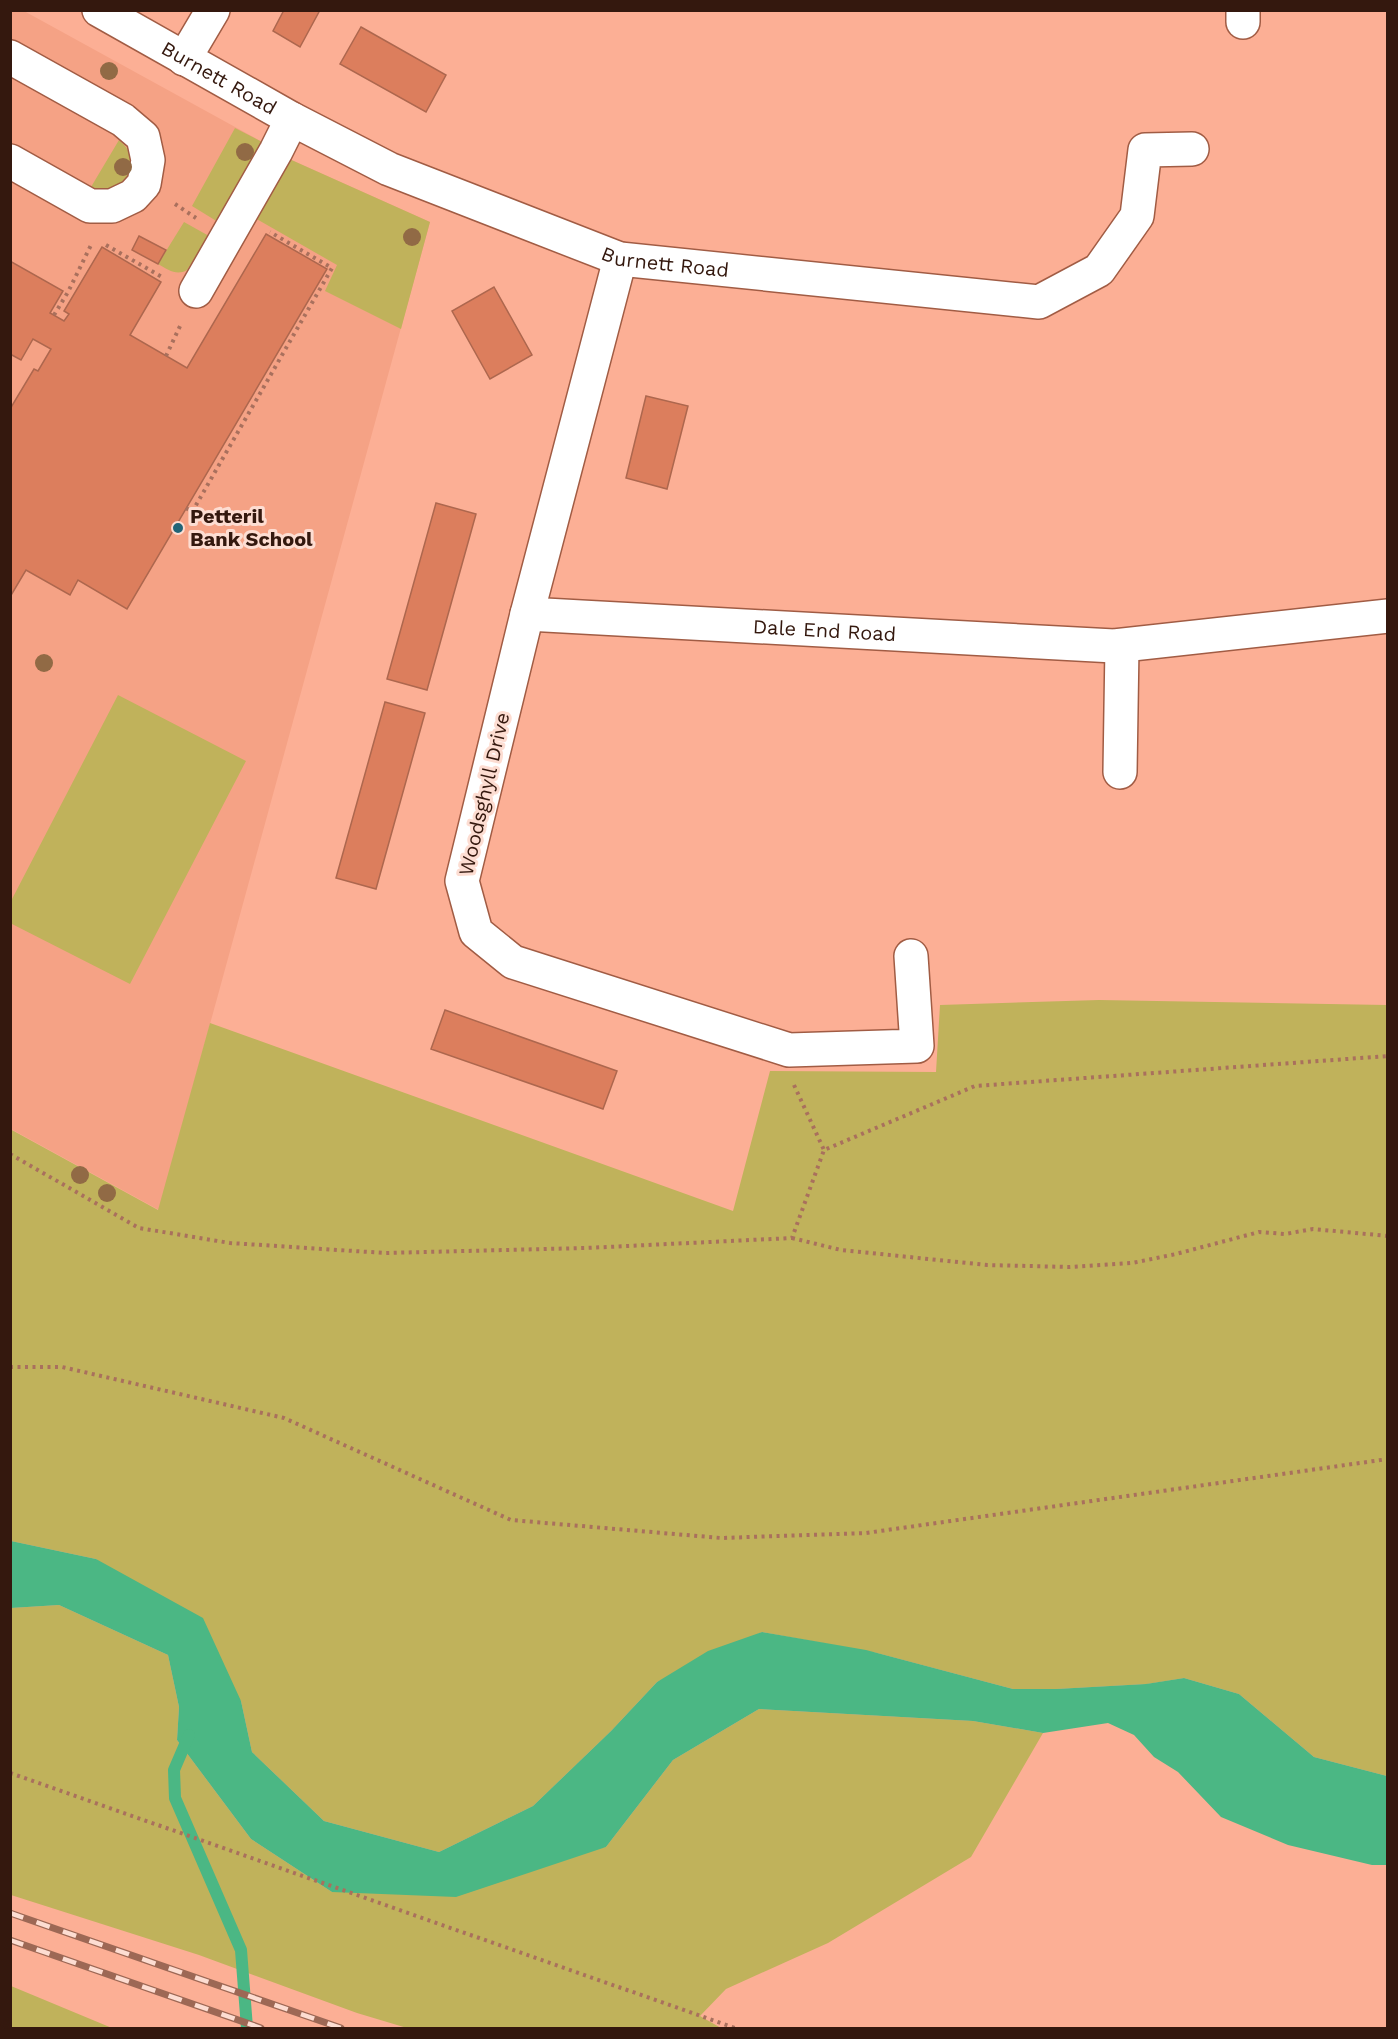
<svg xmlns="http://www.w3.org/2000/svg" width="1398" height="2039" font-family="'Work Sans',sans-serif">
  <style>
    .built { fill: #f5a285 }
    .green { fill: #c0b25b }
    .water { fill: #4bb784 }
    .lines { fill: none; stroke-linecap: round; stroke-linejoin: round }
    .stream { stroke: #4bb784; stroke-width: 12 }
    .building { fill: #dc7e5d; stroke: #ad674e; stroke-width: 1.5 }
    .minor-casing { stroke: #a15c44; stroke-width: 36 }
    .path { stroke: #a9705d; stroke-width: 4; stroke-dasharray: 3 4.5; stroke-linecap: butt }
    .minor { stroke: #fff; stroke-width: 33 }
    .rail-casing { stroke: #9d6855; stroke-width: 7 }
    .rail { stroke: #fdddd2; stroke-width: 4.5; stroke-dasharray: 14; stroke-linecap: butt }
    .tree { fill: #916a45 }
    .poi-dot { fill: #216477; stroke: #fdddd2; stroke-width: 2 }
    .labels { text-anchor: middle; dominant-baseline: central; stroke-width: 6; stroke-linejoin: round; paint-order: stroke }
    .street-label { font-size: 20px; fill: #34180e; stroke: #fdddd2 }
    .poi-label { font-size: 20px; font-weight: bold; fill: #34180e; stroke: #fdddd2; text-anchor: start }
  </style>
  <rect width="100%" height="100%" fill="#fcaf95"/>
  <path class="built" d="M10 11H24L264 143 287 158 430 222 159 1210 11 1129Z"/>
  <path class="green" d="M235 128 264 143 218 222 192 206Z
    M119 140C130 149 132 158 132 171 121 187 109 192 91 187Z
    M287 158 430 222 401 329 325 291 337 265 253 217Z
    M184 222 209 236 187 270C177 276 168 270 158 264Z
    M118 695 246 761 130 984 10 923 11 901Z
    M1099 1000 1387 1005V1776L1314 1757 1239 1694 1184 1678 1147 1684 1056 1689H1013L877 1653 762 1632 657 1682 611 1731 533 1806 439 1852 324 1821 252 1752 241 1701 96 1559 11 1541 10 1129 158 1210 210 1023 733 1211 770 1071 936 1072 940 1005Z
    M59 1605 168 1655 179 1707 177 1740 251 1839 332 1892 606 1847 673 1760 759 1709 973 1721 1043 1733 971 1857 828 1943 726 1989 700 2016 721 2028H407L357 2013 199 1955 11 1895V1608Z
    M11 1986 112 2028H11Z"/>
  <path class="water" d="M11 1541 96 1559 203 1618 241 1701 252 1752 324 1821 439 1852 533 1806 611 1731 657 1682 708 1651 762 1632 866 1650 1013 1689H1056L1146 1684 1184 1678 1239 1694 1314 1757 1387 1776V1865H1372L1288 1845 1221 1817 1178 1772 1154 1757 1134 1735 1108 1723 1043 1733 973 1721 759 1709 673 1760 606 1847 456 1897 332 1892 251 1839 177 1740 179 1707 168 1655 59 1605 11 1608Z"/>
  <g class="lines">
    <path class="stream" d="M189 1735 174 1770 175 1798 241 1950 247 2028"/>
  </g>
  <path class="building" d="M284 10H320L300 47 273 31Z
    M361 27 446 75 426 112 340 64Z
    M266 234 327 269 127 609 78 580 70 595 26 570 10 597V409L34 369 38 371 51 349 33 339 21 360 10 354V261L63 291 50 313 64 321 69 314 64 311 102 247 161 282 130 335 187 368Z
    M139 236 166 250 158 264 132 250Z
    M494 287 532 355 490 379 452 311Z
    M646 396 688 406 667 489 626 478Z
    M436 503 476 514 427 690 387 679Z
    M385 702 425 713 376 889 336 878Z
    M445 1010 617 1071 603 1109 431 1049Z"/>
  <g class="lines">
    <defs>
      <g id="minor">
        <path id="s1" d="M99 10 292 119 389 169 620 259 1039 302 1099 270 1137 216 1145 150 1192 149"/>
        <path d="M1243 22V10"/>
        <path d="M10 57 123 120 143 137 148 160 144 184 133 196 112 206H90L10 161"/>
        <path d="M184 59 213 10"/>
        <path d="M620 259 527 614 462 881 476 932 513 962 789 1050 917 1046 911 956"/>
        <path d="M196 291 276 151 292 119"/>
        <path id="s2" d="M527 614 1114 646 1388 616"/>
        <path d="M1120 772 1122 646"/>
      </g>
    </defs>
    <use href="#minor" class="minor-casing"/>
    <path class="path" d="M175 204 196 218
      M106 245 162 277
      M54 315 68 292 92 243
      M166 356 181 324
      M186 508 192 512 332 268 270 232
      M794 1085 824 1150
      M10 1154 139 1228 230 1243 385 1253 586 1248 792 1238 824 1150 975 1086 1388 1056
      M792 1238 841 1250 987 1265 1070 1267 1132 1263 1176 1254 1259 1232 1285 1234 1313 1229 1388 1236
      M10 1367H62L284 1418 511 1520 721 1538 866 1533 1388 1459
      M10 1773 735 2028"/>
    <use href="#minor" class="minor"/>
    <defs>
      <path id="rail" d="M10 1913 341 2028
        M10 1940 261 2028"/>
    </defs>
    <use href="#rail" class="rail-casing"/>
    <use href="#rail" class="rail"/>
  </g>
  <g class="tree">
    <circle cx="109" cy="71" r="9"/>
    <circle cx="245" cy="152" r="9"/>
    <circle cx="123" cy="167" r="9"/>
    <circle cx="412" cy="237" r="9"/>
    <circle cx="44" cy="663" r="9"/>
    <circle cx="80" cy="1175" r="9"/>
    <circle cx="107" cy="1193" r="9"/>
  </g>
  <circle class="poi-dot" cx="178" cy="528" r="6"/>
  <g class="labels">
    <g class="street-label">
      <text stroke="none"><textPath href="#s1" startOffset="138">Burnett Road</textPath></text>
      <text stroke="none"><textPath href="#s1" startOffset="624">Burnett Road</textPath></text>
      <text stroke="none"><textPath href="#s2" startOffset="298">Dale End Road</textPath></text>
      <text transform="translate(484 794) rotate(-77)">Woodsghyll Drive</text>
    </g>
    <g class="poi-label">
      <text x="190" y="516">Petteril<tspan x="190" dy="23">Bank School</tspan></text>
    </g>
  </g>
  <rect width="1398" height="2039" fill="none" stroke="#34180e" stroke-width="24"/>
</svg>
